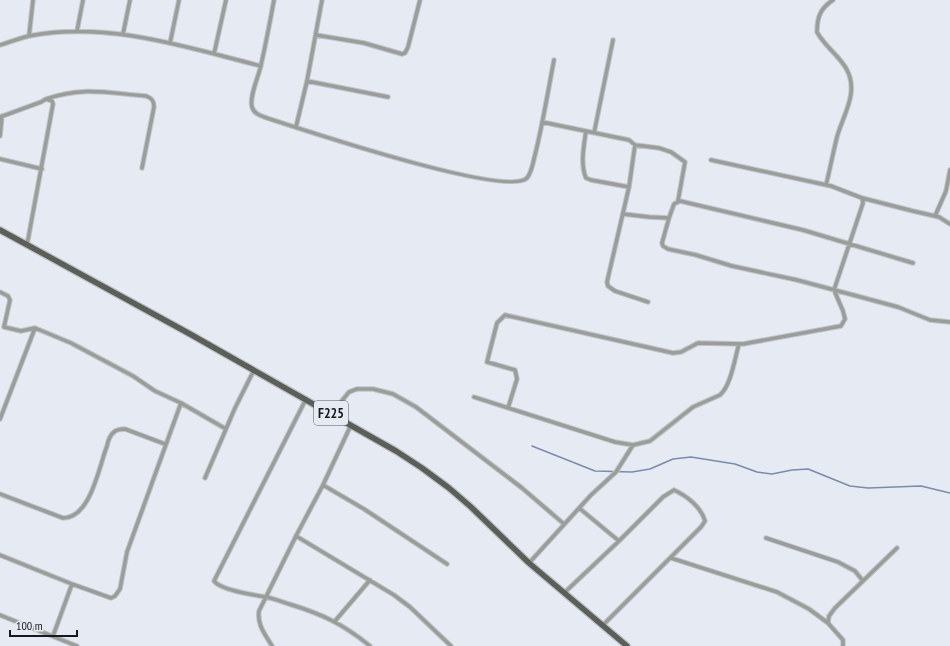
<svg xmlns="http://www.w3.org/2000/svg" width="950" height="646" font-family="'PT Sans Narrow',sans-serif">
  <style>
    .lines { fill: none; stroke-linecap: round; stroke-linejoin: round }
    .stream { stroke: #7c8bac; stroke-width: 1.5 }
    .minor-casing { stroke: #c0c4cc; stroke-width: 5.5 }
    .primary-casing { stroke: #c0c4cc; stroke-width: 8 }
    .minor { stroke: #9b9d99; stroke-width: 3.5 }
    .primary { stroke: #5c5f58; stroke-width: 5.5 }
    .labels { text-anchor: middle; dominant-baseline: central; stroke-width: 3.5; stroke-linejoin: round; paint-order: stroke }
    .shield { fill: #e5eaf3; stroke: #56585c; stroke-width: 1 }
    .shield-label { font-size: 14px; font-weight: bold; fill: #18191c }
  </style>
  <rect width="100%" height="100%" fill="#e5eaf3"/>
  <g class="lines">
    <path class="stream" d="M532 446 595 471 632 472 650 469 673 459 691 457 735 464 757 472 772 474 792 470 808 469 850 486 868 488 921 486 950 493"/>
    <defs>
      <path id="minor" d="M274 0C270 22 266 43 261 65 259 76 249 96 252 107 254 114 261 116 267 118 301 129 507 198 527 178 532 172 533 162 535 155 543 123 548 91 554 60
        M77 31 83 0
        M123 34 130 0
        M316 35 364 43 402 54 405 53 408 47 420 0
        M29 36 33 0
        M170 43 179 0
        M0 45C10 42 20 38 29 36 108 21 185 47 261 66
        M214 54 226 0
        M307 81 388 97
        M46 99C84 86 108 93 146 96 152 98 154 101 154 107L142 168
        M0 117 41 102 46 99 52 101 53 104 27 245
        M542 122 629 140 635 145 629 187 607 282 608 286 615 291 648 302
        M296 127 307 81 322 0
        M586 131C584 145 580 164 586 178L591 180 629 187
        M594 133 613 40
        M0 136 2 116
        M635 145 659 148 671 152 685 162 678 201
        M0 159 42 169
        M826 185C830 169 833 153 837 137 843 115 859 93 847 70 840 56 824 46 817 32 817 16 821 8 833 0
        M862 198 913 211 939 217 950 224
        M623 214 649 217 669 218 674 204 680 201 803 230 913 263
        M935 216 946 191 950 170
        M669 218 662 243 663 246 668 249 696 255 732 266 797 280 898 307 930 320 950 322
        M0 292 8 296 10 300 4 327 21 331 35 328 71 343 133 376 155 391 181 403 226 429
        M474 397 615 442 633 445 650 441 693 407 720 395C731 386 735 357 739 344
        M306 399 214 581C221 590 249 594 260 596 270 597 280 601 289 604 322 614 343 624 370 646
        M508 408 517 379 515 370 487 362 497 323 505 315 673 353 681 352 698 343 743 344 841 326 845 319 843 311 834 290 863 203 862 198 831 186 711 160
        M332 413 349 392 357 389H373L393 394 416 407 522 488 564 524
        M0 419 35 328
        M205 478 235 408 254 370
        M323 485 364 509 447 564
        M0 494 63 518C91 518 99 466 107 446 108 441 110 435 114 432 117 429 121 429 125 429L165 444
        M579 508 619 541
        M296 536 394 595 410 607 451 646
        M766 538 838 562 855 571 863 581
        M0 555 72 584 111 598 115 596 120 589 127 552 181 403
        M671 558 777 592 809 609 828 623
        M529 563 591 495 616 472 633 445
        M564 593 619 541 663 497 674 490C687 496 701 507 705 521L701 527 602 626
        M0 615 77 646
        M335 621 370 580
        M53 636 72 584
        M272 646C265 634 257 625 259 611L296 536 323 485 351 425
        M843 646V640L828 623 829 616 835 608 897 548"/>
      <path id="primary" d="M0 230 190 334 396 451 422 468 449 488 471 507 529 563 627 646"/>
    </defs>
    <use href="#minor" class="minor-casing"/>
    <use href="#primary" class="primary-casing"/>
    <use href="#minor" class="minor"/>
    <use href="#primary" class="primary"/>
  </g>
  <g class="labels">
    <rect class="shield" x="314" y="401" width="34" height="24" rx="3"/>
    <g class="shield-label">
      <text x="331" y="413">F225</text>
    </g>
  </g>
  <path d="M10 630v6h67v-6" fill="none" stroke="#18191c" stroke-width="2"/>
  <text x="16" y="630" font-size="12" fill="#18191c" stroke="#e5eaf3" stroke-width="3" paint-order="stroke">100 m</text>
</svg>
